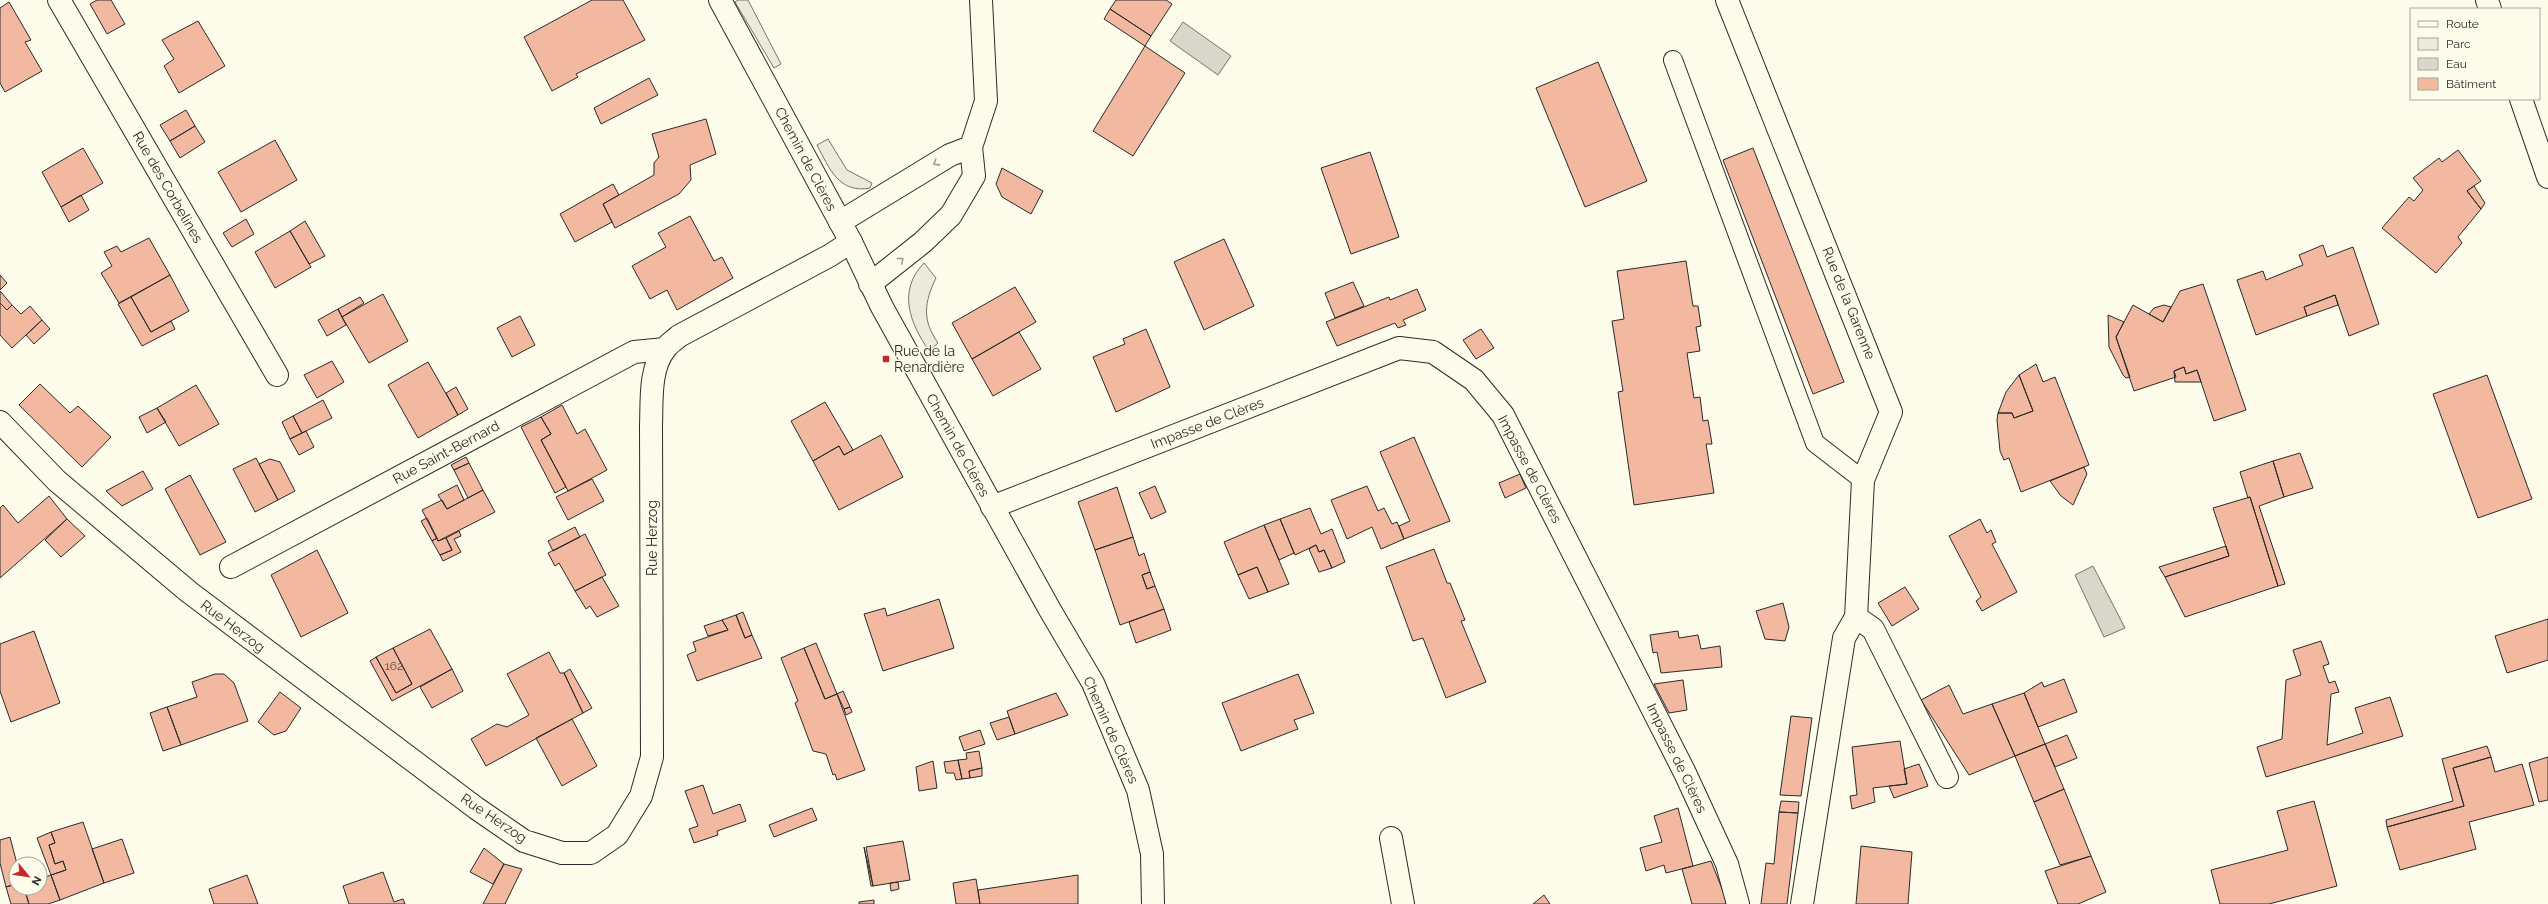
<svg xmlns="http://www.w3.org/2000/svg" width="2548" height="904" font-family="Raleway,sans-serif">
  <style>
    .green { fill: #ecebdb; stroke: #74746e }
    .water { fill: #d8d7c9; stroke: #74746e }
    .building { fill: #f2b8a0; stroke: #2b2b2b }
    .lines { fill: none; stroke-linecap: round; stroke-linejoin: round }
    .service-casing { stroke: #2b2b2b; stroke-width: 20 }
    .minor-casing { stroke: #2b2b2b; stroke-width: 24 }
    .tertiary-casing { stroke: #2b2b2b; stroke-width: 24 }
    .service { stroke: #fdfbea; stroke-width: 18 }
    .minor { stroke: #fdfbea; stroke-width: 22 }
    .tertiary { stroke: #fdfbea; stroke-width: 22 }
    .oneway { stroke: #9e9d94 }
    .poi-dot { fill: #c62828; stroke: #fdfbea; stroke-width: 1.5 }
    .labels { text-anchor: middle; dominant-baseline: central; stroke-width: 3; stroke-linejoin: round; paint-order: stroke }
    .number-label { font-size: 12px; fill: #5d4e48 }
    .street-label { font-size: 14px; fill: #2b2b2b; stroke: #fdfbea }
    .poi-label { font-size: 14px; fill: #2b2b2b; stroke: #fdfbea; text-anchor: start }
  </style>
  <rect width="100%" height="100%" fill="#fdfbea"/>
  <path class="green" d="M738 0H748L781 64 774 68 735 2Z
    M828 139 847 170 872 183 870 188C839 194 829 168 817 145Z
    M924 263 936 278C924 303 922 320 938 343L929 351C910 323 897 291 924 263Z"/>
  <path class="water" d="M1183 22 1231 56 1218 75 1170 41Z
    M2093 566 2125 628 2104 637 2075 575Z"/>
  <path class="building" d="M97 0H111L125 24 107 34 90 4Z
    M592 0H623L645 40 576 74 578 77 552 91 524 37Z
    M1116 0H1166L1172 4 1151 36 1110 9Z
    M9 2 31 40 25 42 42 71 5 92 0 83V8Z
    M1110 9 1151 36 1145 46 1104 19Z
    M198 21 225 66 179 93 164 66 174 59 162 40Z
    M1145 46 1185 73 1133 156 1093 131Z
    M1598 62 1647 181 1585 207 1536 88Z
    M649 78 658 95 601 124 594 108Z
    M186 110 195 126 170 141 160 125Z
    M706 119 716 154 690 165 691 180 679 194 615 228 603 204 654 175V163L659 157 652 134Z
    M195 126 205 142 180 158 170 141Z
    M275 140 297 180 241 212 218 172Z
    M83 148 103 183 61 207 42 172Z
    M1753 148 1844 382 1813 394 1723 160Z
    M2458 150 2481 181 2467 191 2481 209 2458 237 2462 243 2436 273 2382 228 2409 197 2414 201 2423 190 2413 178 2439 158 2442 162Z
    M1370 152 1399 237 1351 254 1321 168Z
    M1002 168 1043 191 1031 214 1002 197 996 184Z
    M613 184 619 195 603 204 612 222 575 242 560 214Z
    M2474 186 2485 203 2481 209 2467 191Z
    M81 195 89 210 69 222 61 207Z
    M690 216 714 261 722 257 733 278 677 310 667 290 650 299 632 266 666 247 658 233Z
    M246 219 254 234 232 247 223 233Z
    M305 221 325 256 309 264 290 231Z
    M290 231 311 267 275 288 255 252Z
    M149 238 170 275 119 303 101 273 112 266 104 252 117 246 121 252Z
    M1224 239 1254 306 1204 330 1174 262Z
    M2323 245 2327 257 2353 247 2379 324 2349 336 2335 295 2304 307 2307 316 2256 335 2237 280 2263 271 2266 280 2303 265 2299 255Z
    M1686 261 1693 306H1698L1701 326 1696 327 1700 351 1687 353 1694 398 1700 397 1703 421 1708 420 1712 444H1706L1714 493 1634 505 1618 392 1623 391 1612 321 1624 319 1617 271Z
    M0 275 7 283 0 290Z
    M170 275 189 311 151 332 131 297Z
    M1353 282 1364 306 1335 318 1325 293Z
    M2203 284 2246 410 2214 421 2197 370 2186 374 2184 367 2174 371 2176 377 2134 391 2116 337 2133 305 2163 322 2180 291Z
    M1015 287 1036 322 972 359 952 323Z
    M1417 289 1426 310 1403 320 1406 325 1398 328 1395 323 1337 346 1326 322 1389 297 1390 300Z
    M0 291 12 305 7 310 0 303Z
    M383 294 408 341 369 363 342 317Z
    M2335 295 2338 305 2307 316 2304 307Z
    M131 297 151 332 171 321 175 329 142 346 118 304Z
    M360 297 364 303 342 317 338 309Z
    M0 303 7 310 12 305 21 314 30 306 42 320 12 348 0 335Z
    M2164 305 2171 307 2163 322 2149 314 2154 308Z
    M338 309 346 325 327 336 318 320Z
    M2108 315 2124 322 2116 337 2130 377 2126 378 2123 375 2109 347Z
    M520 316 535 345 512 357 497 328Z
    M42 320 50 329 34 344 26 335Z
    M1146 329 1170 387 1116 412 1093 357 1125 344 1123 339Z
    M1481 329 1494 348 1476 359 1463 340Z
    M1019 332 1041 369 993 396 972 359Z
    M332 361 344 382 317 398 304 375Z
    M428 362 458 415 418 438 388 385Z
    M2036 364 2043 382 2055 377 2089 465 2021 492 2009 458 2004 460 2000 451 1997 420 1998 413H2012L2014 418 2033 411 2019 375Z
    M2184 367 2186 374 2197 370 2201 382H2175L2174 371Z
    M2019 375 2033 411 2014 418 2012 413H1998L2006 392Z
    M2487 375 2532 499 2478 518 2433 394Z
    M40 384 70 413 78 406 111 437 82 467 19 405Z
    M196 385 219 424 179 446 157 408Z
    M456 387 468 409 458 415 446 393Z
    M323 400 332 418 302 433 293 416Z
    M825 402 853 450 844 455 839 446 813 461 791 421Z
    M562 405 577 434 585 429 607 470 568 491 541 440 551 434 541 417Z
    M157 408 166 422 147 433 139 417Z
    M293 416 302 433 290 439 282 422Z
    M541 417 551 434 541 440 566 487 555 493 521 427Z
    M306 431 314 447 299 455 290 439Z
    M881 435 903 477 839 510 813 461 839 446 844 455Z
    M1414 437 1450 521 1404 539 1399 526 1410 521 1380 452Z
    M2300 453 2313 488 2284 497 2273 461Z
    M466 457 469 463 454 470 451 465Z
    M256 458 278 500 255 512 233 469Z
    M270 459 280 462 295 491 278 500 259 464Z
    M2273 461 2284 497 2259 506 2285 584 2278 586 2250 497 2248 498 2240 472Z
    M469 463 483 490 468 498 454 470Z
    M2084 467 2087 474 2073 505 2061 496 2050 481Z
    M143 471 153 489 122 506 106 491Z
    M1520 474 1526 488 1505 498 1499 483Z
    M190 475 226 542 200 555 165 489Z
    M592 479 604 501 568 520 556 497Z
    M457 485 464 500 447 509 438 495Z
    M1155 486 1166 512 1151 519 1139 493Z
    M1367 486 1378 511 1384 508 1392 524 1397 522 1404 539 1381 549 1372 527 1347 539 1331 500Z
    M1117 487 1133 537 1095 550 1078 502Z
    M483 490 495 512 438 541 422 510 442 500 447 509Z
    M49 496 67 519 0 578V508L3 505 18 523Z
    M2250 497 2278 586 2185 617 2165 577 2229 556 2213 508Z
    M1310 508 1321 534 1332 529 1345 562 1332 568 1324 550 1319 552 1316 545 1295 555 1280 519Z
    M427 518 437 538 432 541 421 521Z
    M67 519 85 536 61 557 45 540Z
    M1280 519 1294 553 1279 560 1264 525Z
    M1980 519 1987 533 1991 530 1996 542 1992 544 2017 592 1982 611 1976 601 1981 597 1949 536Z
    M1264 525 1289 584 1268 592 1257 567 1238 575 1224 542Z
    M575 527 580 537 553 551 548 541Z
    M459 531 461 536 454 539 461 552 443 561 440 555 452 550 446 538Z
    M585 534 606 575 575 591 559 563 555 566 548 553Z
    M1133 537 1139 556 1144 553 1150 572 1142 575 1147 589 1155 586 1164 609 1120 625 1095 550Z
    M437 538 438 541 446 538 452 550 440 555 432 541Z
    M1316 545 1319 552 1324 550 1332 568 1319 572 1309 549Z
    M2226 546 2229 556 2165 577 2159 567Z
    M1434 549 1447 583H1450L1465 620 1461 621 1486 682 1446 698 1423 638 1413 641 1386 567Z
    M317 550 348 613 301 637 271 575Z
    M1257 567 1268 592 1249 599 1238 575Z
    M1150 572 1155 586 1147 589 1142 575Z
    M602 577 619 606 597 617 590 606 586 609 575 591Z
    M1905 587 1919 609 1892 626 1878 603Z
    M939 599 954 648 883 671 864 614 885 608 887 616Z
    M1783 603 1789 627 1785 641 1765 639 1756 611Z
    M1164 609 1171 630 1136 643 1129 622Z
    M743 612 752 635 745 638 736 615Z
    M736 615 745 638 752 635 762 658 697 681 687 655 696 651 693 642 728 630 722 620Z
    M2548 619V660L2507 673 2495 636Z
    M722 620 728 630 708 636 704 626Z
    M430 629 452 669 392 701 370 661 376 657 396 693 412 684 393 648Z
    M34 631 60 703 11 722 0 691V644Z
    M1678 631 1679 638 1698 635 1701 649 1720 646 1722 667 1661 673 1657 652 1653 653 1650 635Z
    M2321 641 2329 664 2323 666 2329 683 2335 681 2339 692 2331 694 2327 745 2363 733 2355 708 2390 697 2403 736 2266 777 2257 747 2282 739 2286 680 2301 675 2293 650Z
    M816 643 837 694 825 699 804 648Z
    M393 648 412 684 396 693 376 657Z
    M804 648 825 699 837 694 865 770 837 780 835 774 833 775 826 754 813 751 795 703 798 701 781 658Z
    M549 652 560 673H564L583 713 486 766 471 739 497 724 507 727 529 715 507 674Z
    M452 669 463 691 432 708 420 687Z
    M570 669 592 708 583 713 564 673Z
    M215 674H224L234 683 248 721 181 745 167 707 197 697 192 682Z
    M1298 674 1314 713 1294 720 1298 729 1241 751 1222 703Z
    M2064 679 2077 712 2038 727 2024 693 2042 682 2044 687Z
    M1683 680 1687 710 1669 713 1654 684Z
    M1949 685 1963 714 1992 704 2015 756 1969 775 1921 700Z
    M843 691 850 707 844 709 837 694Z
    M280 692 301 708 286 731 274 735 258 722Z
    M1056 693 1068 715 1015 734 1007 711Z
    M2024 693 2045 744 2015 756 1992 704Z
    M167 707 181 745 163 751 150 713Z
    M850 707 852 712 846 715 844 709Z
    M1791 716 1812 718 1801 796 1780 795Z
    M1009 717 1015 734 997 740 990 723Z
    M572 719 597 766 562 786 536 738Z
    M980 730 985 744 964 751 959 737Z
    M2067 735 2077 758 2055 767 2045 744Z
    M1900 741 1907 784 1873 788 1875 802 1852 809 1850 796 1857 795 1852 747Z
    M2045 744 2064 789 2034 802 2015 756Z
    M2487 746 2491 757 2453 768 2464 806 2387 827 2386 820 2453 801 2442 759Z
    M979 751 982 768 969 771 970 778 962 779 958 760 967 759 966 753Z
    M2491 757 2495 772 2522 764 2534 805 2469 822 2476 849 2400 870 2387 827 2464 806 2453 768Z
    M2548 757V800L2539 802 2529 763Z
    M958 760 962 779 956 780 954 773H946L944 762Z
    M933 761 937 788 919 791 916 767Z
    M1919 764 1928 786 1894 798 1889 786 1907 784 1904 769Z
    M982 768V776L970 778 969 771Z
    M703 785 713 814 740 804 746 821 717 831 718 835 694 843 689 829 698 826 685 791Z
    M2064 789 2091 856 2060 865 2034 802Z
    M1781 801 1799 802 1798 813 1779 812Z
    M2314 801 2337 886 2269 904H2220L2211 870 2288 850 2277 811Z
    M812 808 817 820 774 837 769 825Z
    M1678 808 1693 866 1666 873 1664 865 1646 871 1640 848 1662 842 1654 816Z
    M1779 812 1798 813 1787 904H1761L1766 863 1774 864Z
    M83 822 104 883 60 900 51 875 66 870 63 861 55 864 49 845 55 843 51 832Z
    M51 832 55 843 49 845 55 864 63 861 66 870 51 875 37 838Z
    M10 837 17 864 16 884 6 887 0 863V840Z
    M122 839 134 873 104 883 92 849Z
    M903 841 910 880 873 886 866 847Z
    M1861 846 1912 852 1908 904H1856Z
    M864 847 873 886H871Z
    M484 848 504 864 493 884 470 872Z
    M2091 856 2106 892 2078 904H2058L2045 871Z
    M1711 861 1728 904H1692L1682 869Z
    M504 864 522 869 505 904H483Z
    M383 872 394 902 403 899 405 904H349L343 886Z
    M51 875 60 900 48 904H29L24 888H40V879Z
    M247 875 258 904H214L209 889Z
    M1078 875V904H980L978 890Z
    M976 879 980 904H956L953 883Z
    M898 882 899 889 891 891 890 883Z
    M16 884V888H24L29 904H11L6 887Z
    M1544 895 1550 904H1533Z
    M874 900V904H859V902Z"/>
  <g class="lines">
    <defs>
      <path id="service" d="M1673 60 1815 443 1863 480"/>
      <path id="minor" d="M59 0 277 375
        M1727 0 1891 412 1863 480 1856 617
        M2487 0 2490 9
        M2521 99 2548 177
        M840 222 950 155 971 147
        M870 284 923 242 951 215 974 176 971 147 986 101 981 0
        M0 422 57 481 189 592 476 808 524 841 562 853H591L617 835 641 796 652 757 651 426C652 402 649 369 665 349 668 344 675 340 679 336L829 256 851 242
        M992 507 1399 348 1433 352 1474 380 1503 415 1685 773 1727 864 1738 904
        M231 567 634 352 665 349
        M1391 838 1403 904
        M1802 904 1844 638 1856 617 1873 629 1947 777"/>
      <path id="tertiary" d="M720 0 851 242 882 307 1050 610 1093 683 1138 790 1152 854 1153 904"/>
    </defs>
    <use href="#service" class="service-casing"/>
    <use href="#minor" class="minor-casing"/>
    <use href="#tertiary" class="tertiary-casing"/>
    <use href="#service" class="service"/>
    <use href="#minor" class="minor"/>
    <use href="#tertiary" class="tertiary"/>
  </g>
  <defs><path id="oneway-chevron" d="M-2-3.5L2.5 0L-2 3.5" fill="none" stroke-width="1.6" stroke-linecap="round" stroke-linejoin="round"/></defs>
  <g class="oneway">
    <use href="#oneway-chevron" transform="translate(936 163) rotate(148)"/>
    <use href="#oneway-chevron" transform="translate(901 260) rotate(-39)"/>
  </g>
  <rect class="poi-dot" x="882" y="355" width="8" height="8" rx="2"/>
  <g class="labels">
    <g class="number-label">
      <text x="394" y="666">162</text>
    </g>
    <g class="street-label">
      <text transform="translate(806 159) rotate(62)">Chemin de Clères</text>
      <text transform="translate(168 187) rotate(60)">Rue des Corbelines</text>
      <text transform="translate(1849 303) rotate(68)">Rue de la Garenne</text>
      <text transform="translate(1207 423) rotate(-21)">Impasse de Clères</text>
      <text transform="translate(958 445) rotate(61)">Chemin de Clères</text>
      <text transform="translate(446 452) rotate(-28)">Rue Saint-Bernard</text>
      <text transform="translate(1530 469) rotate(62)">Impasse de Clères</text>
      <text transform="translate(652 538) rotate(-90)">Rue Herzog</text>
      <text transform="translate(233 626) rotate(37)">Rue Herzog</text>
      <text transform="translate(1111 730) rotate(66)">Chemin de Clères</text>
      <text transform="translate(1677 758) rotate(64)">Impasse de Clères</text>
      <text transform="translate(494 818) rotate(34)">Rue Herzog</text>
    </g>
    <g class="poi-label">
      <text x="894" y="351">Rue de la<tspan x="894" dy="16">Renardière</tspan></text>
    </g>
  </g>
  <rect x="2410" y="8" width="130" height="92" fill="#fdfbea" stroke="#a9a89e"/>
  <rect x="2418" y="21" width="20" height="6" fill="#fdfbea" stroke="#a9a89e"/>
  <text x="2446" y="28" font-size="12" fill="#2b2b2b">Route</text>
  <rect x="2418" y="38" width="20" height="12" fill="#ecebdb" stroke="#a9a89e"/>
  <text x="2446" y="48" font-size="12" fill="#2b2b2b">Parc</text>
  <rect x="2418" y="58" width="20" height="12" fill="#d8d7c9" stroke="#a9a89e"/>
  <text x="2446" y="68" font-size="12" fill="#2b2b2b">Eau</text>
  <rect x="2418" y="78" width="20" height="12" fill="#f2b8a0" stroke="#a9a89e"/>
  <text x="2446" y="88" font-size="12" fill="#2b2b2b">Bâtiment</text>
  <g transform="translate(28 876) rotate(119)"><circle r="19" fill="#fdfbea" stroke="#a9a89e"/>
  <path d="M0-3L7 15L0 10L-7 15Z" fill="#c62828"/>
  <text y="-6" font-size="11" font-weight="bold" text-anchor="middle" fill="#2b2b2b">N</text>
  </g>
</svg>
